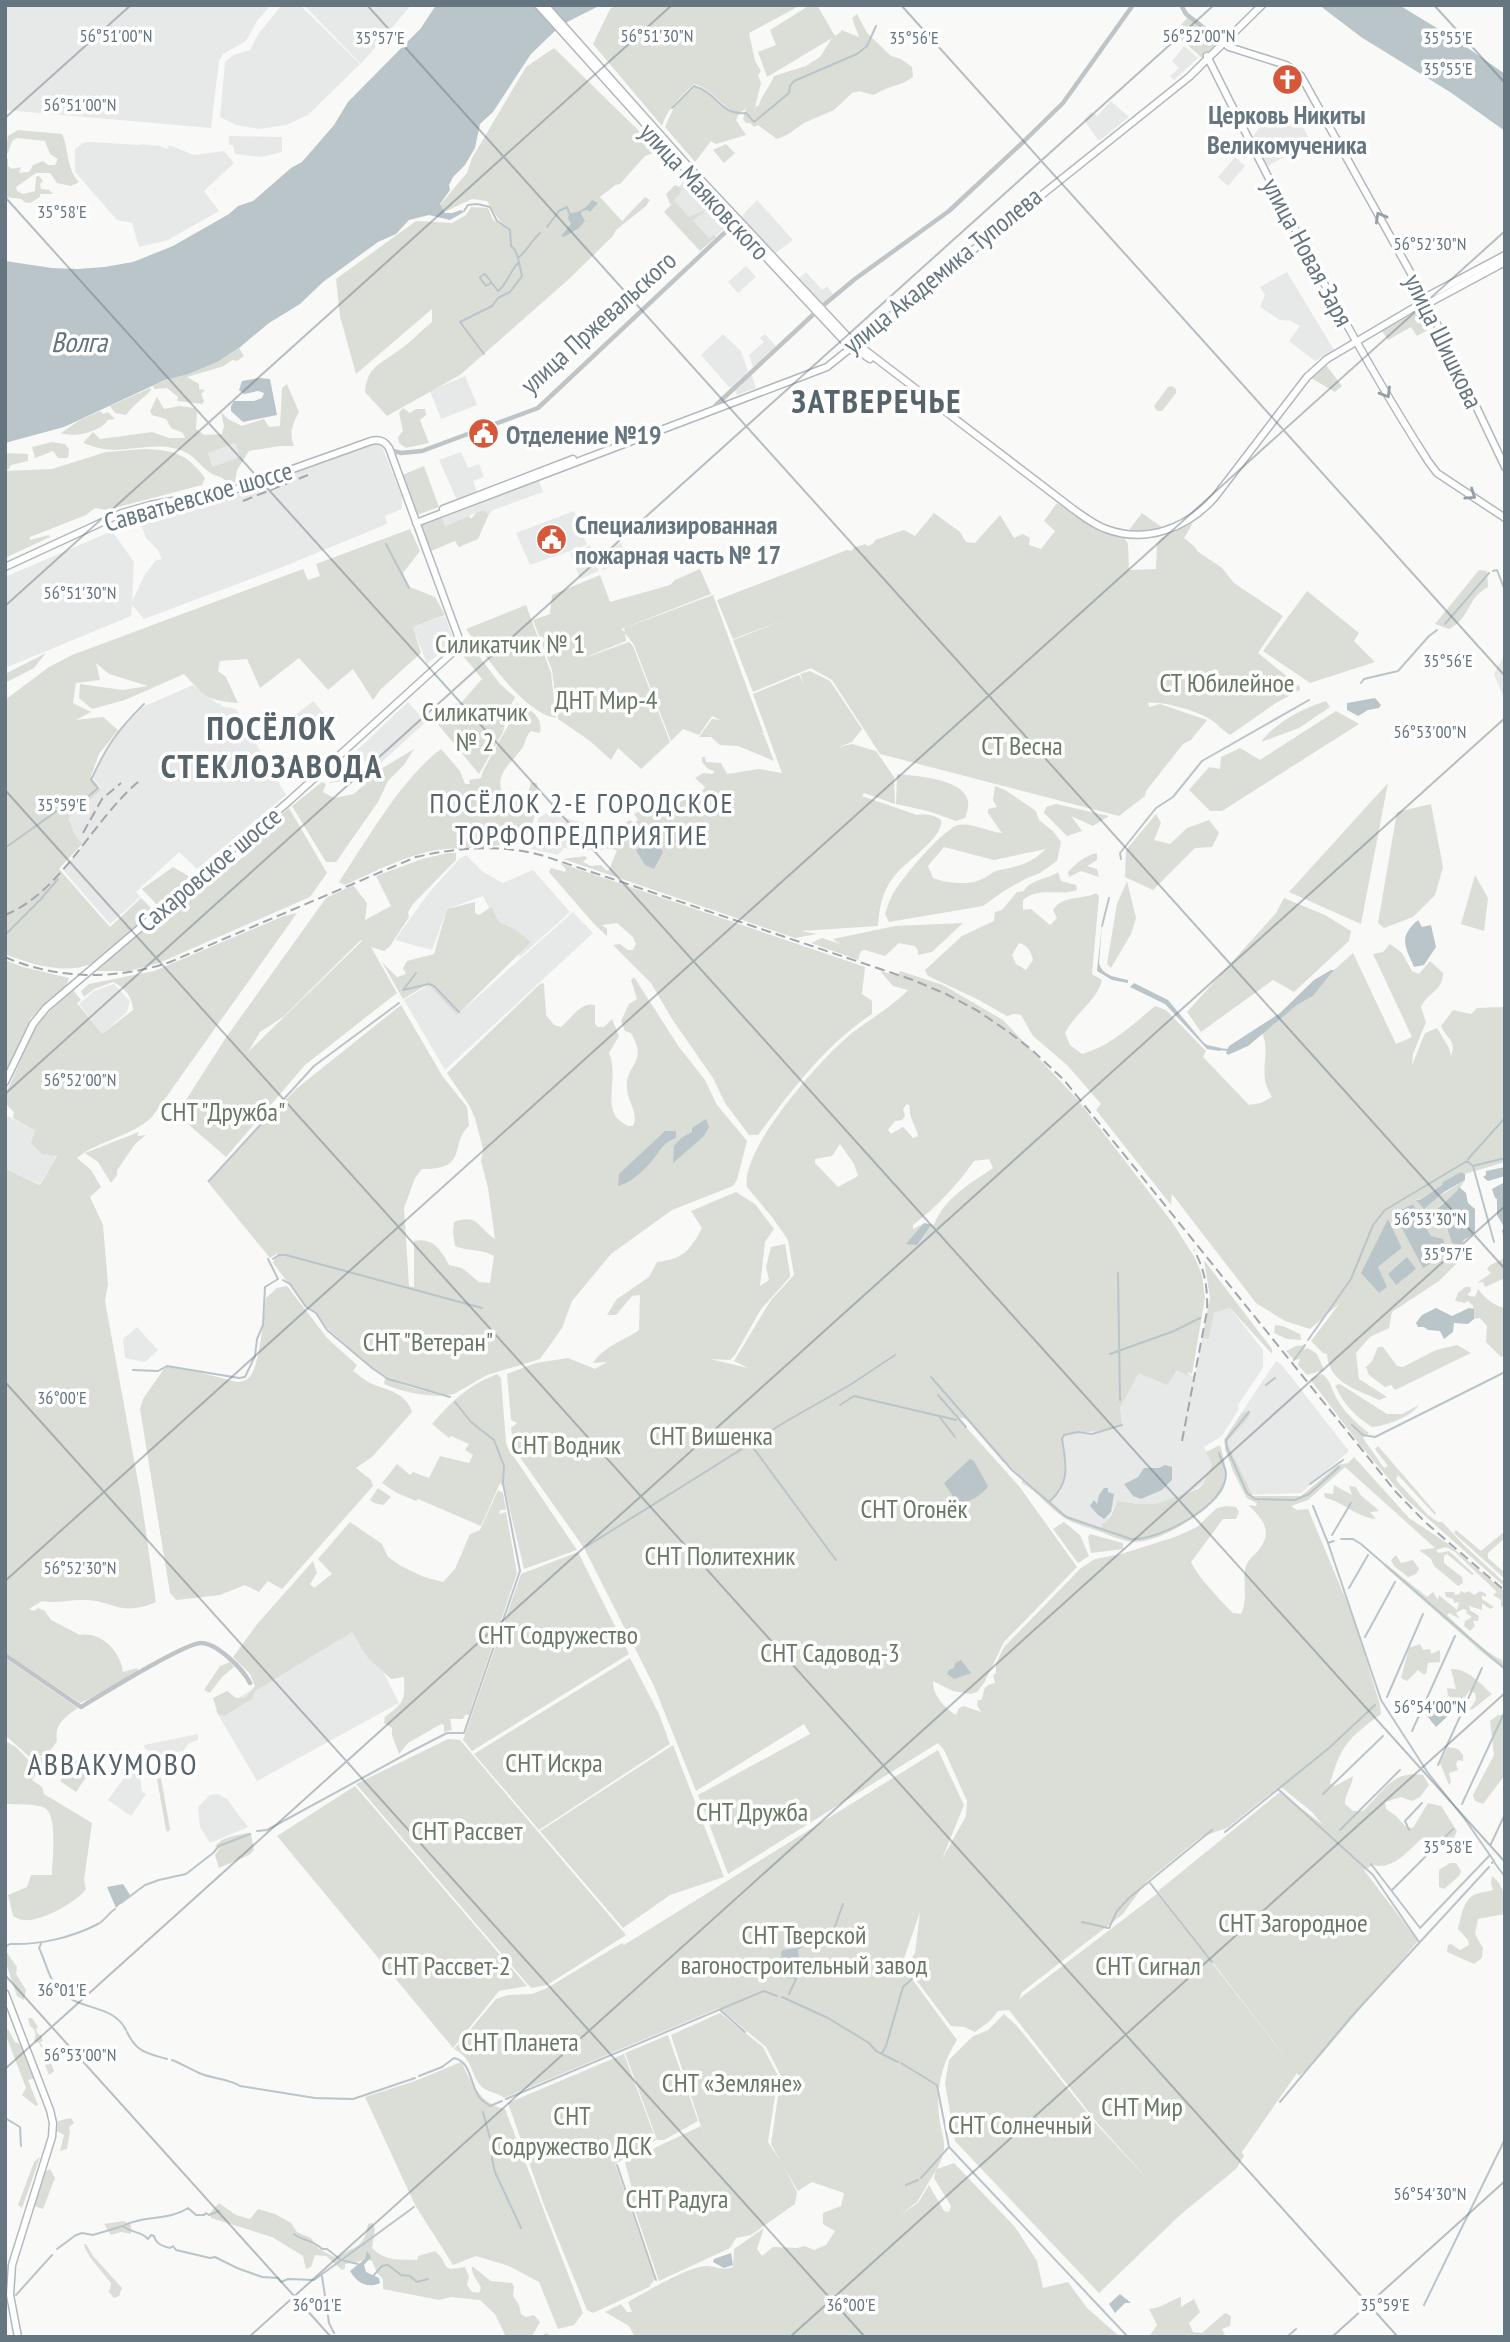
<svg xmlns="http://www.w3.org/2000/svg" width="1510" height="2342" font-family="'PT Sans Narrow',sans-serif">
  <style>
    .built { fill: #e7e8e8; fill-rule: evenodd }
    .green { fill: #daded7; fill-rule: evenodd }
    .water { fill: #bac5c9 }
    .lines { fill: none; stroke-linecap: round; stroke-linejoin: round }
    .stream { stroke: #bac5c9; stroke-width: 2 }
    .major-casing { stroke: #b3b8bc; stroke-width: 9 }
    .minor { stroke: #bfc4c7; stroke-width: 4.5 }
    .major { stroke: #fff; stroke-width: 6 }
    .rail { stroke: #a1a8ad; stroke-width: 2; stroke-dasharray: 10 5; stroke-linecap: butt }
    .oneway { stroke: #949fa6 }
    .ticks { fill: none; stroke: #667680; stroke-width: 2; stroke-opacity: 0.45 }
    .labels { text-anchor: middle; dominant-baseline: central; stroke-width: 7; stroke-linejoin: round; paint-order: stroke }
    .poi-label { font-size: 26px; font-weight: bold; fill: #667680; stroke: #fff; text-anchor: start }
    .street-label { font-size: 26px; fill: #667680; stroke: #fff }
    .park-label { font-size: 26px; fill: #697965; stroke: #fff }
    .water-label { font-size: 28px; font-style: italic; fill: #61747a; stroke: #fff }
    .neighbourhood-label { font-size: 28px; letter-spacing: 2px; fill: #58646c; stroke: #fff }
    .quarter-label { font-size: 30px; letter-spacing: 2px; fill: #58646c; stroke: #fff }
    .district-label { font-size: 33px; font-weight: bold; letter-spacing: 2px; fill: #58646c; stroke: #fff }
    .ticks-label { font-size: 18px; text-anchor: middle; fill: #667680; stroke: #fff; stroke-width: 7; stroke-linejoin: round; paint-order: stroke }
  </style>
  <rect width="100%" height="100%" fill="#f9f9f8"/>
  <path class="built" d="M5 5H271L257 21 246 41 223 54 219 61 211 128 5 110Z
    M282 5H300L360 64 308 115 286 125 259 129 236 125 220 117 225 62 233 55 250 50 259 33Z
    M304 5H411L361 64Z
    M1184 46 1198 58 1174 80 1170 76 1179 68 1172 61Z
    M1111 101 1129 117 1099 141 1084 120 1091 112 1097 116Z
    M1295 112 1311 142 1266 167 1252 138 1265 119 1268 121 1272 118 1276 124Z
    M229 136 282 137V152L261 157 235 154 233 145H229Z
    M90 142 140 145 142 144 156 146 158 145 167 149 169 145 194 155 224 151 234 163 204 191 219 211 168 240 139 247 132 223 117 220 75 172V149L83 143Z
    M1235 157 1245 166 1228 186 1218 177Z
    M687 179 729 224 710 241 669 196Z
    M757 200 793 240 774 254 740 218Z
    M746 266 756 277 738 293 728 282Z
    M806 272 822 290 827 286 833 294 821 304 798 279Z
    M1287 272 1334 350 1315 361 1289 341 1300 326 1291 321 1280 320 1260 307 1265 295 1260 287Z
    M723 334 741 351 748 371 730 388 701 355Z
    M765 334 776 346 753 367 749 355 764 342 760 338Z
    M751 373 756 388 737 395 734 389Z
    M465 376 477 405 441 419 430 391Z
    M235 443 240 457 214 468 208 453Z
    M373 443 381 444 402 497V509L385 516 387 524 280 568 144 619 132 605 131 616 5 668V577L112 531 134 562 132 602 144 576 155 561 162 559 158 550 146 538 136 512 213 498 214 502Z
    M461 452 468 468 479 464 484 477 473 481 477 492 457 500 439 460Z
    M539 481 543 492 493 510 489 514 483 510 445 526 442 518Z
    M574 511 587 545 530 565 516 533Z
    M621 543 628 561 603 570 596 553Z
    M590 545 599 571 580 579 570 553Z
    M445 616 454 641 427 664 413 627Z
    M1505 654V701L1494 674Z
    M193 685 218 704 221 703V706L236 709 286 795 197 869 179 852 136 892 140 897 110 924 63 870 81 847 67 818 101 788 93 777 111 741 143 707Z
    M313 701 327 717 314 728 303 729 293 737 283 725Z
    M408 702 426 722 373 770 355 752Z
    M547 813 588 824 596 835 589 851 564 848 558 855 526 848 530 844 539 817Z
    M466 855 483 872 503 883 533 870 570 912 520 957 504 937 483 896 447 909 432 950 395 940 427 895 459 859Z
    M573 912 593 933 445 1070 404 1000 430 984 458 1014Z
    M114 984 130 1001 127 1012 102 1034 79 1004 94 991Z
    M8 1116 36 1132 56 1149 55 1159 40 1184 5 1170V1123Z
    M1230 1308 1263 1350V1368L1238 1405 1239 1409 1222 1436 1204 1447 1212 1465 1203 1484 1190 1492 1155 1504H1138L1117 1501 1103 1529 1066 1515 1050 1500 1061 1491 1067 1467 1062 1439 1064 1435 1078 1432 1092 1434 1120 1408 1139 1373 1177 1369 1195 1377 1202 1338 1209 1339 1214 1313ZM1144 1468H1159L1172 1480 1162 1490 1141 1499 1124 1484 1138 1477Z
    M137 1327 158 1350 145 1362 125 1358 123 1339Z
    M1276 1361 1281 1364 1349 1451 1301 1493 1249 1495 1224 1444V1439Z
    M360 1626 399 1703 257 1781 216 1711Z
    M198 1734V1740L189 1743 183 1751 150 1757 149 1751 145 1749 144 1745Z
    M130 1770 140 1777 142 1791 146 1794 131 1816 108 1800Z
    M218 1794 227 1799 248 1827 210 1843 200 1827 198 1807 210 1795Z"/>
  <path class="green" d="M617 5H801L749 33 755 61 761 71 758 75 761 83 755 107 759 105C762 94 770 87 774 76L806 66 820 57 832 38 767 77 758 52 776 45 770 30 810 5H817L835 36 841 32V30L859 37 852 18 857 14 867 33 891 56 901 59 912 67 913 77C899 87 889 85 874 95L859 91 852 93 834 110 804 123 787 135 777 139 758 125 754 127 750 123H746L743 119 746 109 739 113C718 106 716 91 694 84 680 97 667 109 662 126L593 44 610 9Z
    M1188 17 1218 42 1202 58 1174 33Z
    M554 48 637 129 647 140 653 153 645 156 620 184 615 185 600 197 622 221 645 197 650 200 646 206 616 230 613 236 569 279 460 375 387 416 365 392C367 365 383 363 402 348 413 340 422 330 432 322V309L356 374 340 316 336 279 416 221 452 223 466 215 471 207 488 208 493 220 503 226 487 201 472 199 444 212 440 205 467 173 472 158 526 67Z
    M695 87C713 93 720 109 739 114L736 120 746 135 716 144 711 141 695 162 665 127 675 105Z
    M18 130 62 134C69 148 66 169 79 182L71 186 57 183 50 173H36L16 187 17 191 23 194 35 191 36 177 39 176 43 181 40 184 41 189 49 190 53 194H40V197L30 203 24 202 22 199 5 197V158L8 159V166L12 169 21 167 19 173 29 172 33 165 43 161 48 165H55L58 159 50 154 45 141 17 138 12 141 8 153H5L8 136Z
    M726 144 735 153 724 163 713 150Z
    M675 185 681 188 680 194 674 200 689 217 707 209 693 221 709 238 714 235 716 237 700 251 664 212 672 204H670L666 194Z
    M1422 309 1428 318V330L1417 336 1411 327 1388 340 1382 331Z
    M239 348 244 356 237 361 232 360 224 366 187 377 199 384V389L205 390 201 394 204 401 202 404 177 401 178 397 167 388 154 389 153 386C183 371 210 369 239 348Z
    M1326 365 1342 386 1335 392 1311 378Z
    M287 384 299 412C292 425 289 433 294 446H279L249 451 237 470 235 482 230 485C221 474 216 478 208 471 201 466 195 457 187 453 165 441 139 449 115 450 104 450 94 447 83 443L93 432 100 439 152 432 169 438H185L183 433 171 428 166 419 152 415 150 411 157 397 164 409 180 406 194 408 197 412 196 429 204 435 222 434 224 426 221 412 228 419 242 426 264 419 269 427 280 426 282 388ZM235 443 240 457 213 467 208 453Z
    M1172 386 1176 389V393L1162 411H1157L1154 406 1168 387Z
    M150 388 151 390C143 399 133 405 126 415L115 413 110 406Z
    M403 408 410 413 416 409H425L426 415 420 420 429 443 406 448 399 443 398 437 403 431 399 413Z
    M100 411 103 414 108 412 115 419 108 420C100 432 75 438 61 433L80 420Z
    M52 442 65 444 69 449 68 458H58L53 451 35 458 32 447Z
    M144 449C174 450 186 453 205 478L202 485 107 510 95 508 86 515 30 537V540L49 535 50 537 5 558V471L52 469 106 452Z
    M5 453 28 454V461L11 465 9 469 5 470Z
    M424 466 439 507 417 515 402 475Z
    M1057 503 1099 531 1124 537 1128 544 1129 570 1156 569 1157 544 1161 538 1193 523 1184 538 1195 547 1197 551 1222 568 1234 583 1283 616 1258 653 1300 687V690L1276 703 1230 735C1222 730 1216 722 1208 718 1194 710 1163 701 1148 703L1149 707 1160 704 1207 720 1191 740 1183 744 1146 791 1145 796 1119 816 880 754 832 680 811 668 753 692 733 640 787 619 733 639 717 600 847 550 852 551 853 548 865 544 868 546 874 543 875 540 904 530 915 536 934 513 960 532 966 542 975 543 1000 515 1014 538 1023 534 1030 538 1029 545 1041 549 1055 531 1044 521Z
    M483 510 489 514 478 539 459 547 455 541 431 551 421 526 442 518 445 526 469 516 471 519 476 513Z
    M1142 513 1163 528 1142 531 1129 530Z
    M410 529 420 551 403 573 410 587 435 597 445 615 413 627 421 653 381 689 373 700 353 669 328 690 299 658 260 688 247 659 220 661 218 671 226 677 238 703C205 700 206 697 184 674L125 700 92 709 79 698 80 684 123 690 148 686 109 674 96 663 100 680 76 683 73 703 91 712 76 720 103 717 118 730 99 754 91 776 101 790 68 818 75 835 82 844 59 869 110 927 141 898 153 910C140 922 103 959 91 964 65 975 30 964 5 954V700L49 667 72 655 303 569 308 580 320 576 316 564Z
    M700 569 711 594 621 629 625 632 624 628 713 595 764 734 757 732 764 735 774 761 738 746 720 745 711 737H699L712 719 720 720 712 716 699 735 683 729 671 741 634 645 625 633 626 641 576 661 629 642 633 646 670 742 641 769 618 748 611 760 590 741 558 719 552 670 533 620 550 614 552 595 600 575 610 602 670 585 675 580Z
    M1479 570 1487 571 1488 587C1466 599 1471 618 1449 629L1435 624Z
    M1307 591 1359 633 1354 641 1375 662 1310 683 1263 651Z
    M526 605 551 673 556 718C522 712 486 656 466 629Z
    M466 644H470L500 684 515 697 508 711 503 732 479 774 432 717 442 707 461 703 482 679 460 652Z
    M46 653 34 668 5 683V674Z
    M810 671 830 681 862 729 852 742 839 747 852 744 876 751 894 777 895 804 864 793 862 796 917 815C926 813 934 815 941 820 944 837 907 861 896 874 883 889 879 907 878 926L801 931 817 934 795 938 563 859 585 856 587 858 583 862 591 866 601 865 607 871 609 870 617 850 605 848 596 853 593 850 605 842 603 836 630 820 634 823 638 820 634 814 644 809 653 810 667 801 678 803 703 790 705 787 695 778 703 773 712 774 715 772 707 768 702 762V757H705L706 762 721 763 727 774 759 769 782 773 753 694 799 675 804 685 800 674Z
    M1326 701 1330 707 1299 728 1261 742C1276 722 1303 708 1326 701Z
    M517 703C531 710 543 716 540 733L531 731C524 738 526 745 520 751 511 763 495 774 502 792L525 802 531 783H537C535 804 539 844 508 839L511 841C494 850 457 847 436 850 404 856 374 872 345 885L339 882C367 840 401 779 441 749L460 771 465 784H470L469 780 481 778 483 771 501 738 508 726 509 714Z
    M1336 711 1359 724 1222 811H1210L1189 790 1209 767 1220 769 1221 757 1240 748 1260 760Z
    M414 749 404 765 388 781 378 802 336 862H326L292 806 322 782 326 784 323 792 334 798 354 794 381 769Z
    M346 764 353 765 359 774 355 779 330 783 333 777Z
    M897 774C915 776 963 778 968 801 969 806 967 813 965 818L956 821 928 811 896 804Z
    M1388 783 1361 924 1289 892Z
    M995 786 1005 790 1036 811 1039 820 1053 831 1061 842 1057 861 1040 873 1027 878 1004 891 983 906 889 922 885 914C887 909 888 903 891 898 897 883 943 829 958 825 971 822 989 832 1002 833L988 813V809L997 807 993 800ZM944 847 994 860 1046 849C1028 866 1019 865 996 871 991 873 987 877 982 879 968 886 946 883 933 878L928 866Z
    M1056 804 1109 816 1093 826 1071 816 1082 831 1067 836 1044 813 1046 807Z
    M1431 804 1443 867 1435 895 1413 917 1384 928 1378 923 1397 812Z
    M289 808 327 873 310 897 159 963 129 971H95L222 864 228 869 248 853 250 840Z
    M1156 814 1161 823 1154 840 1170 844 1187 828 1209 820 1219 833 1212 847 1195 848 1153 890 1125 877 1126 850Z
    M448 853H456V860L413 904 408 912 409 917 390 946 384 951 371 947 397 993 305 1065 226 1157 173 1111 184 1103 225 1039 326 898 353 885 367 903 365 920 391 906 376 876 422 859ZM361 940 362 941 248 1052 260 1032 283 1017Z
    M1097 853V860L1087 866 1097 869 1099 877 1081 871 1069 877 1068 872C1075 864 1086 855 1097 853Z
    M560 863 865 967 862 994 872 1001V1014C824 1046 793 1089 758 1135H749L725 1103 713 1078 672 1019 651 983 613 945 620 944 628 950H633L636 944 633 937 617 923 602 925 607 929V936L594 924 549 872 551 868 565 872 566 869Z
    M173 867 190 877 159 907 142 889Z
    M1058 872 1061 881 1076 885 1077 890C1060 897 1040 886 1023 900V910L1031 909 1050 925 1057 918 1053 910C1062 895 1082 900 1096 893L1099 896 1092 974 1102 980C1098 1000 1073 1015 1065 1033L1070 1045 1082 1054C1111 1046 1132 1025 1155 1006L1166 1010 1206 1051 1203 1057 1249 1105 1261 1103 1272 1097C1256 1073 1272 1053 1262 1033L1297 1005 1313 996 1334 970 1353 953 1396 1044 1412 1037 1373 954 1383 952 1390 944 1402 953 1412 971 1419 974 1430 961 1443 973C1443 991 1428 992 1421 1007L1426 1022 1413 1054 1412 1065 1425 1033 1437 1028 1449 1048 1451 1056C1457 1040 1447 1040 1441 1026L1453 1010 1471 1014 1477 1008 1505 1007V1162L1465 1174 1461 1172 1420 1200 1416 1199 1427 1204 1465 1180 1458 1191 1438 1207 1452 1243 1459 1248 1461 1259 1439 1281 1392 1312 1389 1328 1370 1337 1356 1353 1359 1379 1387 1397 1379 1400C1356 1389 1329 1383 1327 1354L1323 1353 1311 1341 1340 1303 1310 1329 1285 1321 1256 1303 1172 1194 1171 1205 1096 1110 1101 1104 1067 1065 1033 1036 1021 1015 1014 1014 1007 1016 977 999 928 976 925 970 962 936 994 921 995 912 1002 910 1017 892 1024 891C1029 880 1048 879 1058 872ZM1019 943C1028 945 1031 952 1033 960L1026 970 1016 964 1012 955ZM1413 1204 1431 1236 1394 1213ZM1388 1220 1402 1248 1378 1267Z
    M1475 875 1488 898 1484 931 1461 924Z
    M1127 881 1136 918 1131 934 1111 968 1107 964 1117 904Z
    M1284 898 1325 915 1351 931 1349 941 1294 992 1273 980 1201 1032 1187 1012 1276 913Z
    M475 902V913L479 915 491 907 499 922 516 930 531 942 457 1015 428 984 403 999 382 962 397 977 406 974 403 968 407 961 434 954 447 909Z
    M297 913 152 1117C131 1137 101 1139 77 1158L91 1170 101 1187 90 1197 103 1225 108 1284 105 1301 141 1498 156 1602C119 1618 113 1599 81 1600 67 1600 56 1604 42 1601L29 1609 34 1611 38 1608 45 1611 51 1620 80 1635C101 1631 121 1652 123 1672L137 1668 139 1671 92 1698 80 1703 5 1653V1169L40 1185 57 1156 42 1154 31 1143 35 1131 13 1118 14 1112 5 1103V1096L37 1023 73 990 81 1000 77 1003 102 1034 133 1010C132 996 125 988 113 982L94 989 84 997 81 991 89 984 154 971 284 916Z
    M963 923 932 952 918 955V951L915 946 899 943 885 956 865 950 861 951 858 960 811 943 822 938 840 944 833 939 895 926Z
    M5 960 23 967 69 978 65 989 44 1005 31 1018 5 1073Z
    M880 971 898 976 900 971 943 985 1003 1020 1078 1100 1172 1222 1195 1258 1202 1275 1205 1298 1192 1374 1188 1372 1189 1376 1177 1370 1167 1385 1139 1373 1120 1408 1122 1425C1101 1433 1085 1431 1064 1435L1062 1439C1067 1465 1070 1480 1051 1501L1066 1515 1102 1528V1524C1111 1520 1114 1509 1117 1501L1138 1504H1155L1198 1489 1203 1484 1212 1465 1206 1452 1220 1445C1229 1476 1232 1489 1203 1511 1185 1524 1159 1541 1135 1542 1123 1542 1110 1535 1098 1531 1087 1527 1074 1524 1063 1517 1048 1507 1038 1492 1022 1483V1479L1008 1464 1003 1462 966 1419 957 1417 1019 1486 1077 1567 1004 1642 984 1683 977 1692 971 1694 953 1691 933 1681C933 1696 944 1707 956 1715L959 1708 964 1706 981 1712 977 1705 978 1700H981C986 1692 980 1686 995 1683L993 1675 996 1673V1664L1004 1647 1081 1568 1095 1559 1121 1554 1175 1537 1197 1527 1217 1508 1226 1506 1236 1507 1239 1512 1236 1519H1223L1191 1562C1197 1576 1221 1601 1233 1613L1241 1614C1248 1600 1243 1584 1245 1570 1246 1562 1252 1557 1257 1552 1274 1532 1264 1520 1248 1505L1256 1506 1257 1503 1248 1499 1245 1495 1233 1471 1225 1449V1439L1241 1414 1247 1411 1250 1415C1243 1426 1233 1433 1227 1443L1253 1496H1301L1338 1465 1348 1463 1354 1457 1409 1518 1447 1543 1505 1592V1608L1501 1606V1600L1493 1595 1497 1592 1455 1552 1446 1547 1436 1550 1439 1553 1449 1551 1474 1574 1472 1575 1447 1554 1444 1556V1563L1462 1577 1463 1583 1458 1586 1434 1566 1431 1559 1419 1550 1435 1548 1345 1467 1308 1500 1291 1506 1297 1510 1308 1509 1354 1619 1380 1705 1381 1714C1349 1738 1341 1744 1330 1784L1335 1786 1353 1776C1352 1787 1345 1793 1345 1804L1353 1811H1363C1383 1792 1392 1770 1423 1775L1429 1785 1420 1797 1412 1801 1401 1797 1385 1802 1386 1809 1396 1816 1406 1827 1413 1828 1428 1803 1441 1806 1457 1831 1451 1844 1440 1846 1433 1839H1421C1407 1852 1393 1870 1373 1865L1364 1870 1418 1941 1315 2062 1299 2076 1297 2073 1242 2152 1244 2156 1236 2169 1180 2215 1099 2293 955 2141 945 2083 949 2060 972 2037 988 2030 1004 2014 1017 2026 1099 2127 1151 2183 1099 2125 1009 2010 998 2011 990 2021 975 2032 964 2027 951 2026 910 1972 908 1964 915 1953 920 1912 901 1967 912 1979 957 2040C942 2063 936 2088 939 2116 942 2141 950 2144 937 2169L954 2163 1015 2227 1037 2261 1043 2288 1068 2282 1087 2308 1120 2337H635L629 2326 605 2312 621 2304 627 2312H632L628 2302C644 2293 689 2266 706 2266 717 2266 720 2271 733 2267L734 2249 764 2228 757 2249 762 2256 773 2247 797 2248 805 2246 814 2250 826 2245 835 2231 823 2224V2213L841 2206 844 2193 812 2182 798 2191 783 2166 797 2192 795 2204 751 2235 736 2238 730 2248 659 2281 630 2196 632 2189 625 2162 701 2126 712 2160 671 2035 720 2013 763 2047 778 2076 768 2142 781 2162 771 2144 781 2076 766 2047 719 2008 504 2098C497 2092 489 2093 482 2087 470 2076 475 2060 454 2049L496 1999 508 1995 532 1994 547 1988 622 1943 624 1945 938 1750 964 1805 942 1859 966 1816 967 1801 944 1750 938 1743 728 1874 698 1795 810 1734 804 1724 696 1791 654 1686 584 1548 514 1449 511 1428 517 1423 511 1420 507 1374 536 1363 568 1358 595 1369 607 1362 593 1363C604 1346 623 1341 639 1330L640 1295 632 1296 616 1315H607L617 1299 649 1277 657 1262C683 1259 690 1251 702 1228L691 1211 736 1192 755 1204 774 1229 765 1242 760 1286 769 1280 766 1267 771 1247 785 1244 790 1274V1277L761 1309 735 1355 730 1360 710 1359 748 1368 734 1361 771 1300 794 1275 788 1240 772 1217 747 1187C740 1149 822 1057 852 1033 870 1019 892 1007 908 990L893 986ZM907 1104 910 1106C908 1117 916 1125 918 1136L913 1138 903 1127 891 1134 888 1130 895 1121 902 1120 905 1116 903 1109ZM840 1144 854 1164 858 1176 838 1187 815 1163V1159L832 1156ZM989 1159 993 1168C971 1183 944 1198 934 1225L925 1223 913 1229V1225C938 1206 956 1186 974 1161ZM1280 1786 1312 1812 1323 1825 1280 1792 1158 1891 1296 2071 1158 1893 1019 1999 1022 1992 1123 1914 1147 1881 1201 1837 1227 1828ZM936 2170 934 2178 951 2206 949 2212 944 2211 929 2185 918 2203 900 2215 917 2202Z
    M634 977 679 1047 705 1080 717 1105 747 1141 737 1180 733 1186 672 1210 611 1254 572 1301 562 1328 540 1359 487 1375 454 1394 446 1395 389 1379 371 1367 327 1328 316 1313 306 1306 273 1263 278 1253 270 1258 207 1181 296 1089 401 1005 443 1077 467 1107 469 1126C449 1143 470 1170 422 1169L415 1178 404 1208 409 1286 414 1287V1241C433 1237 441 1250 449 1265L462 1268 479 1282 490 1283 494 1256C479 1248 470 1252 455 1246L453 1232 454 1222C478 1213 478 1228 495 1239L488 1188 481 1161 483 1149 475 1118 469 1105 447 1073 540 984 544 983 546 1015 554 1025 561 1027C572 1018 581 1001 595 1005V1024L598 1027H604L612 1019 619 1036 609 1053C618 1072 606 1101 615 1115 617 1120 623 1123 628 1126H633C639 1114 628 1102 627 1089 625 1063 649 1064 631 1033L625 1031 621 1021 629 1004 637 999 631 980Z
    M139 1132 137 1136 146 1135 136 1143 117 1170V1175L111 1183 98 1162 85 1153Z
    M1505 1258V1278L1485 1287 1483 1282 1477 1283 1491 1273 1487 1269 1490 1265Z
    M1204 1260 1272 1349V1354L1230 1308 1214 1313 1209 1339 1202 1338 1210 1298Z
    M287 1286 328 1339 357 1365 353 1371C359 1375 365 1381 372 1384 388 1390 406 1393 412 1412L372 1457 356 1468 371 1480 373 1486 282 1589 268 1581 259 1592 245 1585 220 1595 176 1600 170 1593 140 1409 143 1399 166 1366 198 1372 237 1382C242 1382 248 1380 251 1375 260 1362 264 1315 266 1298L277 1288Z
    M1465 1287H1470L1471 1291 1467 1295 1475 1297 1478 1289C1485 1298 1494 1306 1505 1308V1355L1501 1357 1486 1342 1487 1326 1480 1318 1474 1319 1473 1306 1468 1301 1465 1303 1455 1301 1458 1293Z
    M1275 1325 1283 1326 1300 1334 1301 1340 1287 1339 1274 1333Z
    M1305 1345 1304 1350 1308 1348 1317 1354 1324 1370 1307 1375 1298 1365 1300 1359 1294 1360 1286 1351 1296 1346Z
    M1457 1345 1471 1353 1395 1390 1391 1385 1385 1387 1369 1375 1366 1367 1372 1361 1378 1347H1383L1397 1366 1403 1367 1436 1350Z
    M497 1374 501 1378 506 1443 508 1448 577 1550 524 1569 505 1489 500 1483 481 1526 418 1499 416 1501 397 1493 382 1483 397 1464 410 1475 413 1472 429 1478 440 1456 469 1463 473 1455 465 1450 469 1444 451 1436 449 1438 432 1424C454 1399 466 1387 497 1374Z
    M1322 1374C1331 1380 1331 1389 1337 1399 1345 1413 1356 1423 1369 1433L1363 1438 1384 1468 1388 1466 1375 1449 1378 1446 1436 1513 1435 1515 1398 1475 1396 1480 1428 1515 1438 1522H1442L1465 1546 1505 1583V1587L1406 1499 1360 1445 1310 1379Z
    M385 1378 409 1387 443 1396C425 1396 401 1392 384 1384Z
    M1340 1384 1387 1414H1402L1419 1405C1411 1417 1386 1426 1372 1427 1355 1416 1343 1404 1335 1385Z
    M1334 1485 1352 1495 1349 1486 1356 1487C1361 1499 1370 1501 1379 1511L1370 1512 1376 1519C1356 1517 1344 1502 1325 1498L1324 1493 1333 1494Z
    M378 1488 391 1497 383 1505 374 1503 370 1500Z
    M498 1490 503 1493 506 1510H500L499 1514 506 1512 517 1573 469 1715H465L463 1719H450L452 1730 444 1732V1725L441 1724 408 1743 399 1754 392 1735V1728L384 1723 385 1717C404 1702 405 1702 404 1677L391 1679 368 1658 352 1632 255 1691 252 1699 224 1716 218 1714 213 1698 227 1691 236 1698H245L255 1686 250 1674 233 1657 258 1623 313 1561 317 1573 310 1584 314 1588 332 1574 318 1559 350 1522 382 1544 388 1557 401 1566 424 1577 443 1582 455 1569 470 1534 480 1530Z
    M1064 1522 1080 1535 1089 1556 1078 1563 1053 1529Z
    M1456 1530 1481 1551 1505 1531V1538L1488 1553V1558L1505 1573V1579L1454 1533Z
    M1090 1534 1123 1543V1549L1091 1553 1088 1537Z
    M578 1552 629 1654 472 1751 463 1740 521 1574Z
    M1396 1555 1401 1563 1413 1560 1419 1569 1416 1574 1408 1577 1394 1566 1391 1560Z
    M1386 1564 1427 1597 1433 1592 1438 1600 1439 1595 1457 1610 1459 1602 1454 1603 1453 1599 1446 1597 1445 1592H1454L1455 1595 1460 1594V1591L1465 1593 1469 1591 1474 1595 1480 1591 1486 1594V1597L1482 1595V1599L1494 1607 1490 1609 1482 1603V1610L1469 1606 1470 1610 1479 1616 1478 1621H1473L1475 1626 1470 1631 1464 1626 1465 1621 1472 1617 1466 1613 1467 1610 1463 1609 1456 1613 1460 1619 1449 1613 1447 1615C1461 1628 1485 1653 1502 1660L1505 1670 1484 1654 1384 1566Z
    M1420 1644 1423 1650 1430 1649 1431 1654 1440 1650V1662L1428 1663 1426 1674H1423L1418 1670 1407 1681 1401 1678 1409 1648Z
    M5 1658 78 1708C66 1716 54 1724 57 1741L46 1757 39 1755 47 1766 43 1769 5 1735Z
    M630 1658 659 1714 670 1744 539 1830 474 1754Z
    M230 1662 234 1667 222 1677 210 1693 204 1690 220 1666Z
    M1451 1669C1469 1669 1479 1683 1492 1694L1473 1709 1469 1710 1476 1700 1475 1693 1469 1691 1461 1704 1456 1699 1448 1696 1447 1688 1456 1689Z
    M1498 1715H1505V1775L1483 1804 1475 1801 1473 1795 1494 1755 1490 1721Z
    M448 1739 460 1740 626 1935 547 1985 531 1988 356 1784Z
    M7 1742 16 1747 38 1770 32 1780 42 1787 44 1794 92 1823 84 1880 86 1889C77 1902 41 1922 24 1920 20 1920 17 1918 13 1916L8 1895 27 1887 31 1875H52C52 1860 58 1816 45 1808 35 1803 17 1805 5 1804Z
    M673 1745 724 1877 670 1895 623 1928 540 1831Z
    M1448 1747 1458 1749 1463 1755V1761L1458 1760 1456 1764 1458 1770 1449 1773 1451 1782 1449 1785 1440 1763Z
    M76 1760 91 1770 76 1792 60 1781Z
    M161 1778 170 1829 168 1832 166 1830 157 1779Z
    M355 1786 527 1986 499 1991 453 2048 277 1836Z
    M247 1833 251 1834 254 1850 249 1855 219 1868 215 1855 220 1848 215 1847C222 1836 236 1836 247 1833Z
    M1450 1863H1456L1461 1871 1459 1876 1444 1889 1439 1887V1870Z
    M1492 1876C1505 1886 1505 1899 1505 1914L1478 1919 1475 1934 1483 1948 1482 1958 1474 1964 1447 1952 1448 1945 1451 1944 1460 1950 1469 1945 1468 1940 1458 1929C1461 1917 1463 1899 1476 1894 1482 1892 1487 1892 1493 1890L1491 1883Z
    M7 1953 17 1967 16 1974 26 1990 24 2000 17 1996 5 1960Z
    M28 2018H32L38 2027 36 2029 38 2034 41 2035 43 2041 40 2042 47 2052 54 2071 49 2075 41 2054 43 2050 39 2043 34 2042C36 2035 37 2030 30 2026Z
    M8 2029 15 2042 20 2044 36 2078 28 2080 38 2105 36 2106 22 2095 26 2088 5 2033Z
    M668 2035 698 2121 664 2140H657L625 2053Z
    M624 2054 656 2140 615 2164 655 2279 649 2287 593 2313 587 2310 544 2205 508 2103Z
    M461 2062C472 2083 480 2104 505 2109L583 2313 574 2325 558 2329 539 2282 509 2266 476 2256 453 2265 415 2205 365 2097 415 2081Z
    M71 2118 74 2123 69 2127 70 2131 67 2149 60 2151 64 2135 57 2131 58 2121Z
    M40 2157 22 2208 18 2205 34 2162Z
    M50 2169 55 2178 43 2209 34 2206 45 2172Z
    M219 2203 236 2215 250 2219 258 2209 275 2214 291 2223 297 2232 311 2238 319 2249 336 2258C354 2245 364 2250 368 2224L373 2223 375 2229 372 2248C386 2262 399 2259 417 2260L418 2256 435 2251C452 2266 438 2272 465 2267L469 2277 467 2285 472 2292 479 2293 481 2288C478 2281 471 2274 472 2266L491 2281 512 2283 514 2287 513 2296 519 2305 521 2314 526 2317 534 2315 540 2322 532 2336 539 2337 547 2333 551 2337H506L495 2314 480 2300 451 2297 439 2300 383 2289V2279L377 2273 372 2261 367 2260 345 2264V2268L342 2270 326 2256 315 2255 311 2267 306 2269 303 2256 272 2237 211 2218 210 2213Z
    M124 2221 131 2225V2234L121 2232 111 2235 104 2224Z
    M84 2244H86L93 2256 122 2288 119 2296 114 2298 108 2291 110 2290 111 2283C103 2272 86 2256 84 2244Z
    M1181 2297V2307L1194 2299 1200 2312 1189 2323 1193 2332 1202 2333 1225 2313 1231 2316 1230 2326 1222 2329 1226 2337H1149L1157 2325 1149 2309C1161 2308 1169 2301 1181 2297Z"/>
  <path class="water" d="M436 5H601L569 21 555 31 531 54 493 112 480 124 475 148 465 165 453 177 449 185 450 190 440 204 445 213H452L461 210 464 212 450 220 429 215 409 220 396 234 378 242 323 282 300 304 269 323 239 348 217 362 188 374 165 380 64 427 5 443V261L52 268 78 269 104 267 133 262 173 246 229 214 238 206 253 201 291 168 302 162 334 125 348 102 421 28Z
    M1319 5H1399L1455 39 1505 74V131L1450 92 1361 37Z
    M592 200 598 203 590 212 588 210 582 211 581 214 585 221 579 228 564 237 561 236 571 224 568 218 569 213C577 214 587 208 592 200Z
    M259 378 270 379 277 415 243 422 231 411V406L234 401H254L262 398 264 393 258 391 244 394 239 390 242 381Z
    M1375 698 1381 705 1379 708 1368 710 1358 716 1347 710V703Z
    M653 842 658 844 663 852 654 869 645 865 636 850 647 843Z
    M1418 920 1422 927 1431 925 1436 947 1424 965 1414 967C1405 946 1398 937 1418 920Z
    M1102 924 1099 963C1102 976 1116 977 1128 980V983L1112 980 1097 971Z
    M1331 970H1334L1313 996 1297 1005 1248 1046 1228 1055 1226 1053 1229 1046 1280 1013 1314 980Z
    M1134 983 1168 1000 1203 1042 1207 1045 1221 1048 1220 1051 1207 1049 1165 1004 1130 987Z
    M706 1119 709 1127 704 1136 673 1163 674 1146 681 1138 692 1132V1128Z
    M665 1131H676V1138C664 1142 662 1148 655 1157 647 1168 631 1183 618 1186L619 1174Z
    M1505 1167V1176L1488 1181 1483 1177 1486 1175V1171Z
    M1461 1172 1465 1174V1180L1444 1192 1424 1209 1416 1200H1420L1442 1185 1443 1182Z
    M1505 1182V1244L1502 1231 1504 1227 1497 1215V1199L1495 1198 1492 1189Z
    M1459 1187 1466 1193 1468 1203 1475 1209V1233L1464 1240 1459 1248 1452 1243 1447 1229 1433 1219 1434 1216H1438V1208L1457 1191Z
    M1413 1204 1431 1236 1443 1239 1448 1252 1423 1268 1394 1213Z
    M1388 1219 1402 1248 1378 1267 1387 1287 1379 1293 1361 1273Z
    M924 1223 931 1225 917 1245 906 1244Z
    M1407 1257 1416 1269 1396 1285 1388 1274Z
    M1436 1308 1452 1316 1469 1308 1474 1309V1319L1468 1324 1454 1323 1453 1332 1444 1339 1440 1331 1428 1330 1424 1327H1418L1416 1323 1422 1315Z
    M970 1459 974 1461 988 1486C984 1494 967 1504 958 1504L944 1483Z
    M1165 1465 1172 1467V1480L1162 1490 1141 1499 1133 1496 1124 1484 1138 1477 1144 1468H1159Z
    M1104 1488H1108V1492L1114 1494 1111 1512 1104 1519 1098 1515 1090 1506 1094 1500 1097 1504 1099 1495Z
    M961 1660 971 1673 954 1679 947 1674 949 1670 954 1668 955 1663Z
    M1447 1700 1450 1704 1444 1710 1448 1716 1436 1727 1427 1716Z
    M123 1884 130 1895 116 1908 107 1887Z
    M798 1948 800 1975 796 1979 788 1978 783 1968 781 1952 783 1950Z
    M367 2251 371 2257 364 2265 366 2272 379 2278 380 2283C368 2289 357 2283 350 2271L365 2259Z
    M731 2253 733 2265 724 2268 713 2262 714 2259Z
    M1120 2294 1131 2303H1125L1115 2313 1109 2304Z"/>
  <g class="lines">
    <path class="stream" d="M672 108 694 86C718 93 721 116 746 113L754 122 789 93 790 86 794 81 857 54 867 46 876 26
      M464 211 468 205 477 204 490 207 497 221 510 230 511 246 515 250 518 258C527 251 531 241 540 233
      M547 227 559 211 567 207 569 213
      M483 275 485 274 498 291C508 283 509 272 518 263
      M481 276 480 278 486 286 491 283
      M484 354 460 322 492 306 498 298 510 292 522 276 518 258
      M386 544 409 588
      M1493 571 1497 570 1505 591
      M1445 624 1489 573
      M1361 683 1364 679 1398 671 1429 636 1437 630
      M5 848 61 808 84 800 98 788 91 780C107 745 117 731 144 704
      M1121 859 1120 853 1156 808 1173 797 1202 761 1309 700
      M1102 926 1109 898
      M5 935 40 900 58 879
      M416 973 403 990 429 984 434 986 459 1012
      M1218 1049 1228 1050
      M1468 1159 1505 1118
      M1473 1166 1494 1242
      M209 1181 314 1066 399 1003
      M273 1259 279 1255H286L482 1308
      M1118 1273 1120 1400
      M283 1280 290 1284 306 1307 316 1313 327 1330 372 1368 388 1379 450 1397
      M1308 1340 1351 1279 1373 1225 1385 1210 1467 1161 1473 1166 1505 1158
      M1110 1354 1174 1331 1200 1318
      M1294 1360 1305 1345
      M133 1370 158 1371 167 1366 239 1378 245 1377 255 1356 257 1339 263 1325 265 1287 278 1279 268 1259
      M931 1377 1012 1470 1066 1517 1131 1539C1158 1541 1226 1506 1226 1474 1226 1468 1221 1460 1219 1453
      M1266 1385 1275 1378
      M938 1395 966 1427
      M840 1405 854 1396 939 1416 955 1437
      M1249 1412 1226 1440 1227 1448 1247 1493 1255 1499 1295 1500 1309 1494 1339 1467
      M940 1416 956 1420
      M1352 1425 1363 1435 1375 1437 1505 1372
      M752 1446 836 1560
      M1310 1484 1343 1460
      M1050 1501C1071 1482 1066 1464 1062 1439L1064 1435 1078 1432 1092 1434 1122 1425
      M1313 1506 1328 1543 1334 1541
      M1332 1535 1351 1503
      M1341 1539H1353L1361 1544 1505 1669
      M1328 1543 1381 1700 1428 1773 1464 1818 1494 1861 1492 1863
      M587 1546 785 1422 850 1385 895 1355
      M1349 1588 1368 1555
      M1365 1637 1395 1582
      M1387 1697 1423 1614
      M1412 1731 1455 1636
      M1438 1765 1482 1668
      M1278 1789 1373 1875 1419 1942
      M1323 1794 1383 1736
      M1462 1804 1505 1711
      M1340 1830 1400 1770
      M1409 1830 1405 1821 1422 1803
      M257 1831 267 1830 410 1752 447 1733H464L520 1571 503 1483 504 1466 494 1440 471 1422 455 1402
      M1225 1832 1329 1748 1375 1705
      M1491 1844 1505 1814
      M1494 1862 1505 1877
      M1371 1864 1420 1928 1489 1856
      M1150 1883 1212 1962
      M1392 1890 1453 1829
      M121 1903 145 1885 159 1880 186 1874 213 1853 219 1846 250 1834
      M1082 1922 1108 1928
      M1109 1928 1117 1911 1129 1898 1212 1830
      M824 1939 830 1940 843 1904
      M41 1944 39 1948C46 1962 49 1981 61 1992 81 2011 113 2004 126 2030
      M5 1947 10 1944C39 1945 71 1938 98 1924 104 1921 109 1913 115 1909
      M798 1948 820 1936
      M789 1994 796 1979
      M782 1997 828 2018 869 2043 876 2051 898 2062
      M720 2010 745 2032
      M127 2032C137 2053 147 2053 167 2059
      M882 2053 886 2046 903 1987 913 1978
      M172 2060C182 2064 190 2069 199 2073 212 2079 228 2078 240 2086L315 2098 353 2099 415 2078
      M901 2063 937 2085 949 2147 1128 2337
      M419 2076 442 2067 454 2058C472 2062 470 2086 480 2098 482 2101 486 2103 490 2106L502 2101
      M506 2099 764 1991 777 1996
      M1280 2102 1351 2017 1489 1867
      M483 2112 493 2150 492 2159 495 2172 521 2228
      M5 2118 20 2127 21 2146
      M617 2165 656 2280
      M921 2178 948 2148
      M906 2185 918 2180
      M125 2225C144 2215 169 2221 188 2208L196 2215H204L206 2213 209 2215 219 2211
      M294 2234C303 2241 314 2240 322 2249H327L341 2260 358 2264
      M57 2249 76 2235 82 2233 93 2235 123 2226C131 2233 141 2231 148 2239L151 2235 154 2236C156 2244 162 2246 170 2248L173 2246 176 2250 210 2258 215 2257 237 2268 262 2277 278 2278 281 2282 288 2279 314 2280 414 2207
      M374 2275 382 2266 388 2265 401 2275 410 2276 417 2282 428 2279
      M322 2276 329 2323 334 2333
      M16 2295 52 2255
      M1424 2305 1505 2139
      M1287 2337 1296 2329"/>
    <defs>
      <path id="major" d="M538 5 734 223 844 341 870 359
        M545 5 689 167 848 337 1073 509C1083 516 1094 525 1106 529 1146 544 1188 528 1215 497L1307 377 1327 359 1415 307 1428 296 1505 255
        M1223 42 1229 47 1286 65 1301 76 1423 295 1505 467
        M1207 56C1276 194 1345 331 1428 461L1437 473 1505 518
        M1427 304 1505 262
        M443 509 573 459
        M416 523 827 367 1189 77 1262 5
        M5 567 122 513 150 505 234 490 371 441C379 439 385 441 389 448L458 636 457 645 452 653 288 802 46 1008 33 1024 5 1082
        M5 1993 50 2110 53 2123 52 2137 12 2265 10 2295 18 2337"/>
    </defs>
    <use href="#major" class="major-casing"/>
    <path class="minor" d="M1181 5 1186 14 1222 42
      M820 308 855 279 949 211 1021 144 1063 103 1133 5
      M715 406 817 311
      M390 450 401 453 422 451 538 408 735 223
      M5 1655 81 1707C101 1695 184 1643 201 1643 217 1643 243 1669 250 1683"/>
    <use href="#major" class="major"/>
    <path class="rail" d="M243 501 308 475
      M83 833 102 799 121 783
      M5 915C61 893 92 821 138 782
      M5 957C57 980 117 980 170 962L416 857C459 847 502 844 544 856L913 980 946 994 978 1011 1010 1033 1032 1050 1064 1080 1396 1492 1425 1522 1505 1591
      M1182 1441 1207 1311C1208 1289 1205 1270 1194 1250"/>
  </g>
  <defs><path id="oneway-chevron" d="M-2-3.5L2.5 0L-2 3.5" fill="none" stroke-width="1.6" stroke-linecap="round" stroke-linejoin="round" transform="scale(1.75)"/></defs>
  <g class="oneway">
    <use href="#oneway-chevron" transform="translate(1380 217) rotate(-119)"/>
    <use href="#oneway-chevron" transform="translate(1386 393) rotate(59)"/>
    <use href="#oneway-chevron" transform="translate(1471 495) rotate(34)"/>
  </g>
  <path class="ticks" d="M367 5 1505 1269M901 5 1505 676M1434 5 1505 83M5 118 131 5M5 197 1505 1862M5 606 672 5M5 790 1398 2337M5 1094 1214 5M5 1382 865 2337M5 1581 1505 231M5 1975 331 2337M5 2069 1505 718M249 2337 1505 1206M790 2337 1505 1693M1332 2337 1505 2181"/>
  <defs>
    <symbol id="church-disc" viewBox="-11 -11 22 22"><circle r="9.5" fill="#d6583b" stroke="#fff"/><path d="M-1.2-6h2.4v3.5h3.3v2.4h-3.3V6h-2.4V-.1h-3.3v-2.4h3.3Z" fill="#fff"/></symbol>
    <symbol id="civic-disc" viewBox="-11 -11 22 22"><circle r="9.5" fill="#d6583b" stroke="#fff"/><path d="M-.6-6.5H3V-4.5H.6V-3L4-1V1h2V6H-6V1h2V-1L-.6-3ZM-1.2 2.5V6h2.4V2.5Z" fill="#fff"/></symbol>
  </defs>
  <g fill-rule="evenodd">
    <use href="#church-disc" x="1270" y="62" width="35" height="35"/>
    <use href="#civic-disc" x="466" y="416" width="35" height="35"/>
    <use href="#civic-disc" x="534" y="522" width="35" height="35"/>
  </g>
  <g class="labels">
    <g class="poi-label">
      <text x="1287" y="114" text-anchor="middle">Церковь Никиты<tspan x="1287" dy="30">Великомученика</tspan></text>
      <text x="506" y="434">Отделение №19</text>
      <text x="575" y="524">Специализированная<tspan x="575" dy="30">пожарная часть № 17</tspan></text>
    </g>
    <g class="street-label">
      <text transform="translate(705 191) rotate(47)">улица Маяковского</text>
      <text transform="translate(1308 252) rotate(62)">улица Новая Заря</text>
      <text transform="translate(942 270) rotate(-39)">улица Академика Туполева</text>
      <text transform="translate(598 322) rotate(-42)">улица Пржевальского</text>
      <text transform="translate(1444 341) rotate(64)">улица Шишкова</text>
      <text transform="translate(198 496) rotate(-16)">Савватьевское шоссе</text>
      <text transform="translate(209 869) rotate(-40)">Сахаровское шоссе</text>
    </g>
    <g class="park-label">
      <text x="510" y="643">Силикатчик № 1</text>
      <text x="1227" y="682">СТ Юбилейное</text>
      <text x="606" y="699">ДНТ Мир-4</text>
      <text x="475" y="711">Силикатчик<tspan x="475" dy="30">№ 2</tspan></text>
      <text x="1022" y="745">СТ Весна</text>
      <text x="223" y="1111">СНТ "Дружба"</text>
      <text x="428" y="1341">СНТ "Ветеран"</text>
      <text x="711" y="1435">СНТ Вишенка</text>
      <text x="566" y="1444">СНТ Водник</text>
      <text x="914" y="1508">СНТ Огонёк</text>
      <text x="720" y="1555">СНТ Политехник</text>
      <text x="558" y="1634">СНТ Содружество</text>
      <text x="830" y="1652">СНТ Садовод-3</text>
      <text x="554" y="1762">СНТ Искра</text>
      <text x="752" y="1811">СНТ Дружба</text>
      <text x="467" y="1830">СНТ Рассвет</text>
      <text x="1293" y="1922">СНТ Загородное</text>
      <text x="804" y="1934">СНТ Тверской<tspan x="804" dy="30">вагоностроительный завод</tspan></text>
      <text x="446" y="1965">СНТ Рассвет-2</text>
      <text x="1148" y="1965">СНТ Сигнал</text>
      <text x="520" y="2041">СНТ Планета</text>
      <text x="732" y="2082">СНТ «Земляне»</text>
      <text x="1142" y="2106">СНТ Мир</text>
      <text x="572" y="2115">СНТ<tspan x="572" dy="30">Содружество ДСК</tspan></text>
      <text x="1020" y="2124">СНТ Солнечный</text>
      <text x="677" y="2198">СНТ Радуга</text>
    </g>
    <g class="water-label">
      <text x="79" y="341">Волга</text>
    </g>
    <g class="neighbourhood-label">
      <text x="582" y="802">ПОСЁЛОК 2-Е ГОРОДСКОЕ<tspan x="582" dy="32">ТОРФОПРЕДПРИЯТИЕ</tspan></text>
    </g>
    <g class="quarter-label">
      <text x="113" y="1763">АВВАКУМОВО</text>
    </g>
    <g class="district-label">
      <text x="877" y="400">ЗАТВЕРЕЧЬЕ</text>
      <text x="272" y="727">ПОСЁЛОК<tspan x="272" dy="38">СТЕКЛОЗАВОДА</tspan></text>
    </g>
  </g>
  <g class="ticks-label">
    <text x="116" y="42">56°51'00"N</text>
    <text x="657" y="42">56°51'30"N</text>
    <text x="1199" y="42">56°52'00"N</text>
    <text x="380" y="44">35°57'E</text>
    <text x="914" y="44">35°56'E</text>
    <text x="1448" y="44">35°55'E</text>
    <text x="1448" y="75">35°55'E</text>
    <text x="80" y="111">56°51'00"N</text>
    <text x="62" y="218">35°58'E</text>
    <text x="1430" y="250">56°52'30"N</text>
    <text x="80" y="599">56°51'30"N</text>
    <text x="1448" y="667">35°56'E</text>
    <text x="1430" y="738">56°53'00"N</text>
    <text x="62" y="811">35°59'E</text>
    <text x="80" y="1086">56°52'00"N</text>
    <text x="1430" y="1225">56°53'30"N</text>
    <text x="1448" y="1260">35°57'E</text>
    <text x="62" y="1404">36°00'E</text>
    <text x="80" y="1574">56°52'30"N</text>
    <text x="1430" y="1713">56°54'00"N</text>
    <text x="1448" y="1853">35°58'E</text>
    <text x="62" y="1996">36°01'E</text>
    <text x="80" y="2061">56°53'00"N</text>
    <text x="1430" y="2200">56°54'30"N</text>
    <text x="317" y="2311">36°01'E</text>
    <text x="851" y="2311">36°00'E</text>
    <text x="1385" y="2311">35°59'E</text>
  </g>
  <rect width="1510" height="2342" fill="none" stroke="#667680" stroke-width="14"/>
</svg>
